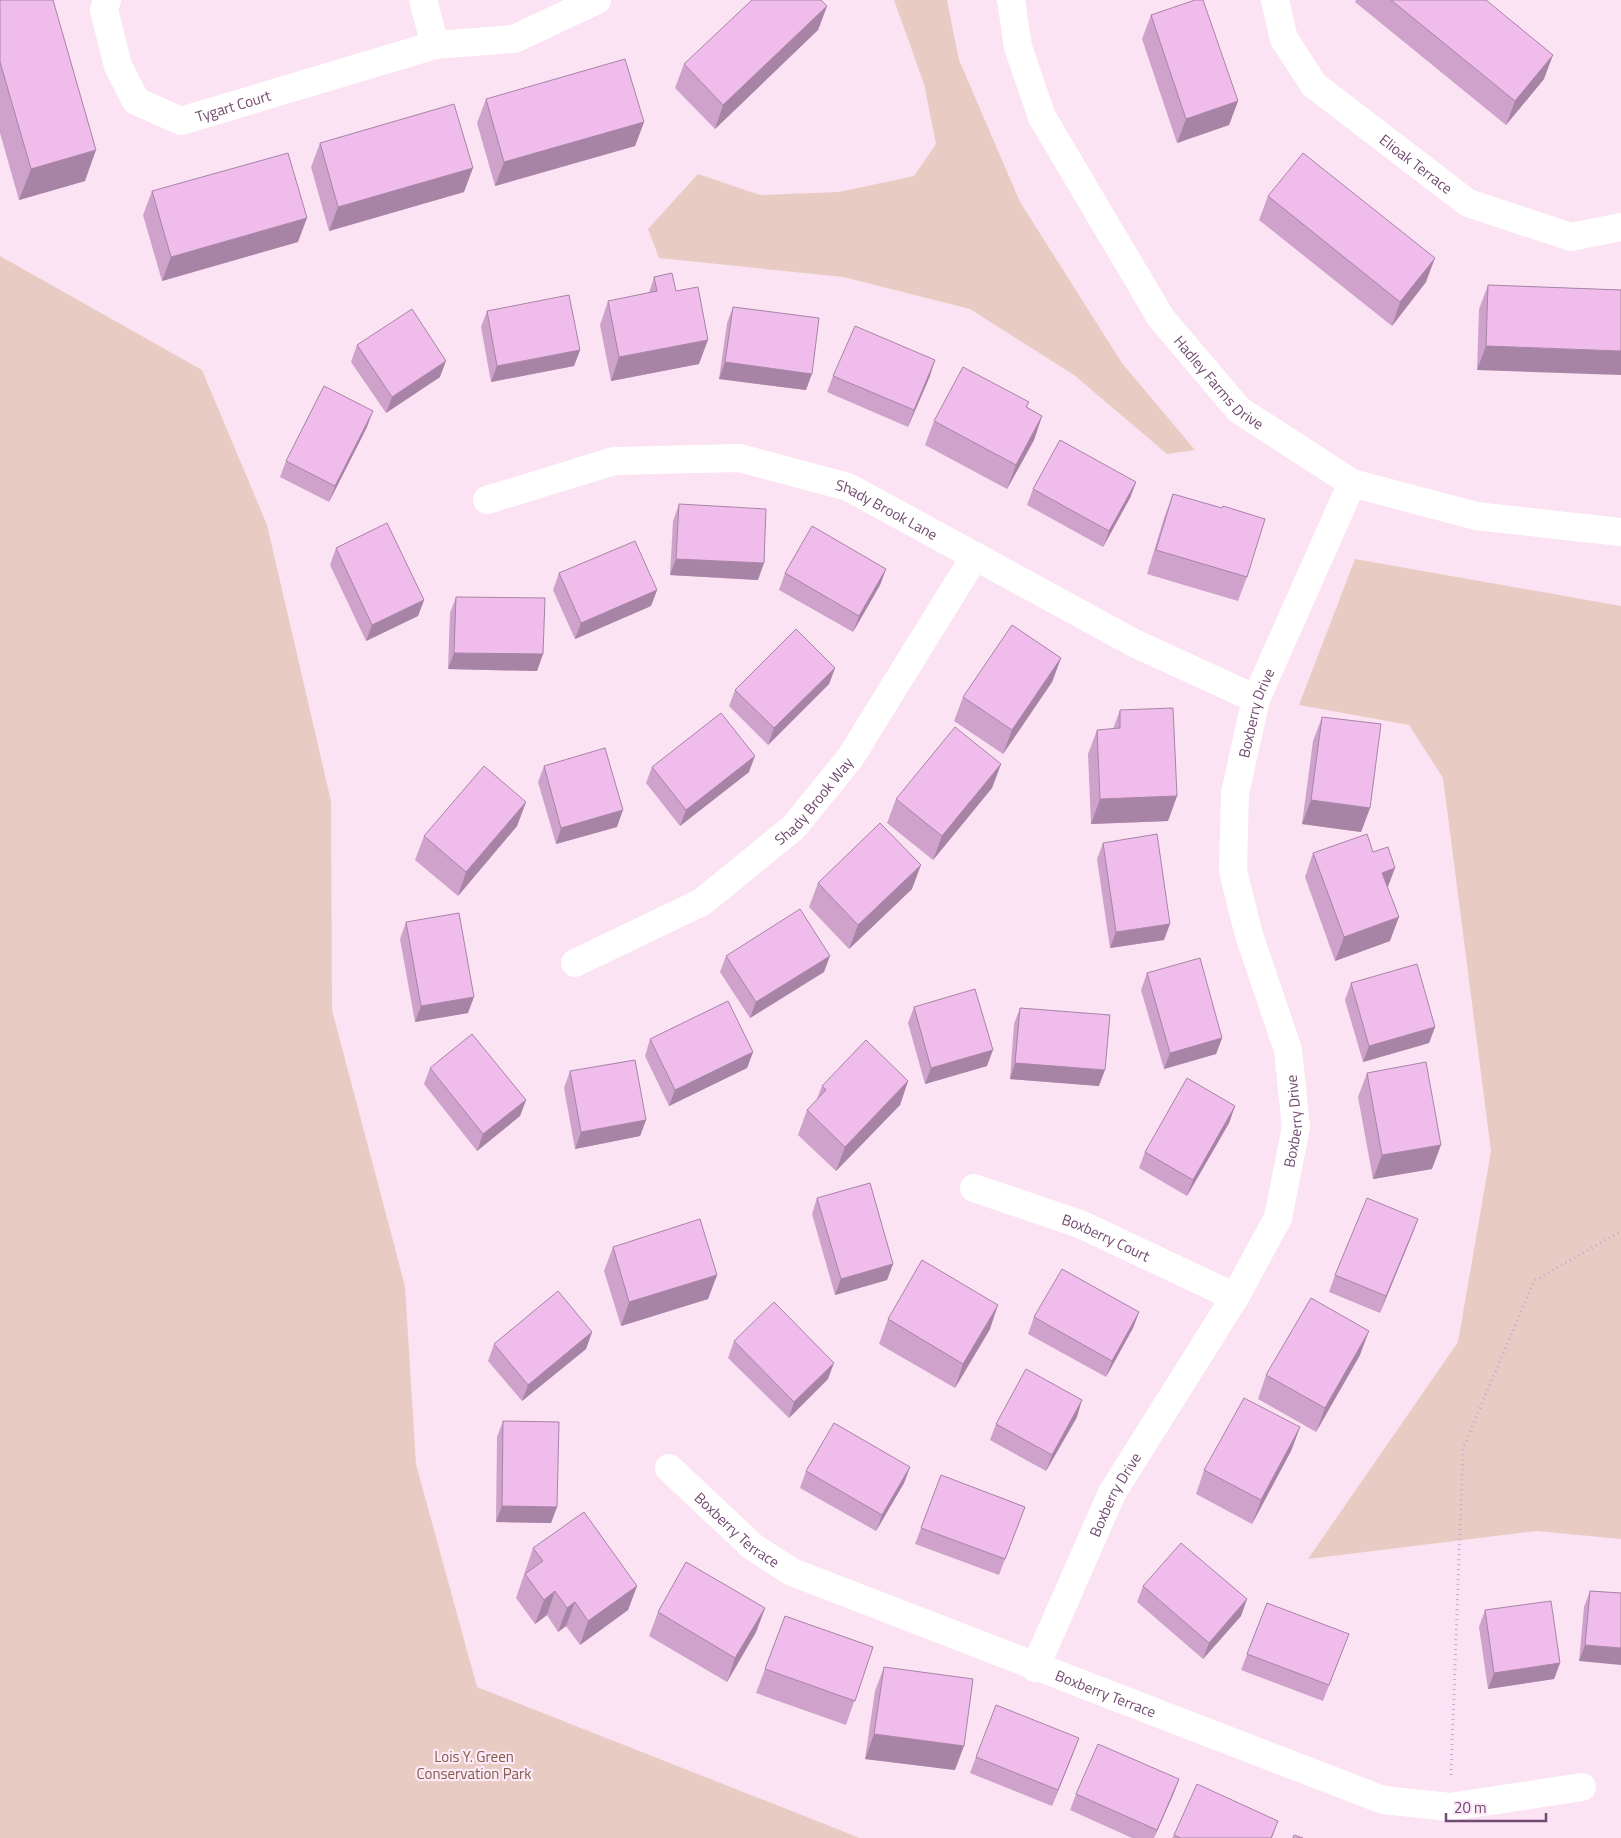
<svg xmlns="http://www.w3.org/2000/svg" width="1621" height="1838" font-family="'Titillium Web',sans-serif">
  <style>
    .green { fill: #e8ccc3 }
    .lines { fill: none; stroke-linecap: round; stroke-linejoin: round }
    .path { stroke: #d4a0d1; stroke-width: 3; stroke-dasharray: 1 4; stroke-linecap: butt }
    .street { stroke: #fff; stroke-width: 28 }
    .secondary { stroke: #fff; stroke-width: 28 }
    .wall { fill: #cea2cb }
    .shaded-wall { fill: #a784a5 }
    .building { fill: #efbcec; stroke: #a784a5 }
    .labels { text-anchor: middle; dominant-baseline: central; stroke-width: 4.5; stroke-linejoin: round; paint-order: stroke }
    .street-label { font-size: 15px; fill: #724a71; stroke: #fee9f8 }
    .park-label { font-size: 15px; fill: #835e49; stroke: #fee9f8 }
  </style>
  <rect width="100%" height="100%" fill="#fbe3f4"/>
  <path class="green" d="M894 0H947L959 60 1020 202 1122 363 1195 450 1167 454 1074 375 970 309 843 277 659 258 648 229 698 174 760 195 839 192 914 176 936 144 924 84Z
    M0 256 202 370 267 525 331 801 332 1010 405 1286 416 1464 477 1687 860 1838H0Z
    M1355 559 1621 606V1539L1537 1531 1308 1559 1458 1342 1491 1151 1443 778 1409 725 1299 705Z"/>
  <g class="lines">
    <path class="path" d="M1451 1775 1463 1448 1534 1281 1621 1231"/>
    <g class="street">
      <path id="s1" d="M107 0 104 10 118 66 136 101 181 121 435 45 423 0"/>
      <path id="s2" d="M1275 0 1284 39 1314 85 1468 203 1571 237 1621 227"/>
      <path d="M435 45 514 39 597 0"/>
      <path id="s3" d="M487 500 614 461 740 458 848 487 1134 643 1256 699"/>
      <path id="s4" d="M575 963 702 902 794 827 850 758 975 556"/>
      <path id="s5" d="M974 1188 1080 1224 1235 1297"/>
      <path id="s6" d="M669 1468 753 1547 792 1572 1383 1800 1450 1807 1582 1787"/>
      <path id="s7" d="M1035 1668 1112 1493 1235 1297 1278 1218 1296 1127 1288 1050 1249 935 1233 871 1235 793 1256 699 1352 483"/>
    </g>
    <path class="secondary" id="s8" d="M1011 0 1018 47 1042 117 1161 318 1239 410 1352 483 1476 516 1621 532"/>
  </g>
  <path class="wall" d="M0 0 85 181 19 200 0 133Z
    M1356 0H1486L1544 79 1506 125 1355 2Z
    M827 6 818 30 715 129 675 88 684 64Z
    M1151 15 1238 101 1229 125 1177 143 1142 39Z
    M486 99 644 122 635 146 495 186 477 123Z
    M320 143 464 192 329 231 311 167Z
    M152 191 298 242 162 281 143 215Z
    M1268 196 1426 282 1392 326 1259 220Z
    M654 277 676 291 699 364 611 381 600 325 608 301 649 293Z
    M1488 285 1621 290 1477 370 1479 309Z
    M733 307 806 390 719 379 727 323Z
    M487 311 580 350 574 366 491 382 481 327Z
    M357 345 440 377 386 413 351 362Z
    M833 376H930L908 427 827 392Z
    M1029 402 1027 407 1042 416 1034 440 1007 489 925 445 934 421Z
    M367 427 329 502 280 477 286 461Z
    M1136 482 1130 498 1103 547 1027 505 1033 489Z
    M1173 494 1247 577 1238 601 1147 574 1164 518Z
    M679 504 758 580 670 575 673 521Z
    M336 548 424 600 418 616 366 641 330 565Z
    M886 569 880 585 853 632 779 590 785 573Z
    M559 573 657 590 651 606 575 639 553 590Z
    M456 597 543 654 537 671 448 669 450 613Z
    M1061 658 1052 682 1003 754 954 721 963 697Z
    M835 668 829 684 768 745 729 706 735 690Z
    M1120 710 1177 796 1168 821 1091 824 1088 754 1097 730 1113 729Z
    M1322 717 1370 808 1361 832 1302 824 1313 741Z
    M1001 764 992 788 933 860 887 823 896 799Z
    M544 766 617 827 556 844 538 782Z
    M652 767 749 772 680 826 646 783Z
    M526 802 517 826 458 896 415 860 424 836Z
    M1103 843 1164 940 1110 948 1097 859Z
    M1373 852 1388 888 1390 941 1335 961 1305 877 1313 853Z
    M818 883 912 889 849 949 809 907Z
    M406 922 468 1013 415 1022 400 939Z
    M726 956 824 972 750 1018 720 972Z
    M1147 973 1222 1038 1216 1054 1164 1069 1141 990Z
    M1351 983 1435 1027 1429 1043 1363 1062 1345 1000Z
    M914 1007 987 1066 925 1084 908 1023Z
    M1020 1008 1099 1086 1010 1079 1014 1024Z
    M650 1039 753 1052 747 1068 669 1106 645 1056Z
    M430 1068 526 1100 520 1116 477 1151 424 1084Z
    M570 1071 646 1120 640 1136 575 1149 564 1088Z
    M1367 1073 1432 1169 1373 1179 1358 1097Z
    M908 1081 900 1105 836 1171 798 1135 807 1110 816 1101 822 1086Z
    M1235 1106 1229 1123 1187 1196 1139 1168 1145 1152Z
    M817 1198 893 1264 887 1280 835 1295 812 1214Z
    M1418 1219 1412 1235 1380 1313 1329 1292 1335 1275Z
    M613 1247 717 1275 708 1299 621 1326 604 1271Z
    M1139 1312 1133 1328 1106 1377 1028 1334 1034 1317Z
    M888 1319 990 1329 955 1388 879 1344Z
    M592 1332 586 1349 522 1401 488 1361 494 1344Z
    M734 1341 828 1379 789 1418 728 1358Z
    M1360 1355 1316 1432 1258 1399 1266 1375Z
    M1077 1417 1046 1471 990 1440 996 1424Z
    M503 1421 557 1507 551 1523 496 1522 497 1437Z
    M1300 1427 1291 1451 1252 1524 1196 1494 1204 1470Z
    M910 1467 904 1483 876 1531 800 1488 806 1471Z
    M941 1475 1025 1507 999 1575 915 1544Z
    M533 1548 637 1586 628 1610 580 1645 566 1626 558 1632 547 1615 535 1624 516 1598Z
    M1143 1586 1247 1599 1241 1616 1203 1659 1137 1602Z
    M1590 1591 1621 1593 1579 1661 1584 1607Z
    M1267 1603 1349 1634 1323 1701 1241 1670Z
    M765 1608 756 1632 727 1682 649 1636 658 1612Z
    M1485 1610 1560 1663 1554 1679 1488 1689 1479 1627Z
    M785 1616 873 1647 846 1725 756 1693Z
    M884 1667 955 1770 865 1759 875 1691Z
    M1073 1754 1052 1806 970 1773 976 1757Z
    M1179 1779 1173 1795 1154 1838H1132L1070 1810 1076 1794Z
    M1278 1821 1272 1838H1172L1174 1835Z"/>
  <path class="shaded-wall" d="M827 6 818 30 715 129 723 105Z
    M1553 55 1544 79 1506 125 1515 101Z
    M1238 101 1229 125 1177 143 1186 119Z
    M644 122 635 146 495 186 504 162Z
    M96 150 85 181 19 200 31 169Z
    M473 168 464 192 329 231 338 207Z
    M307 218 298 242 162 281 171 257Z
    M1435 258 1426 282 1392 326 1400 302Z
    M708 340 699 364 611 381 619 357Z
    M1486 346 1621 351V375L1477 370Z
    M580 350 574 366 491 382 497 366Z
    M935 360 930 376 908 427 914 410Z
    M446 361 440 377 386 413 392 397Z
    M725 362 812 374 806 390 719 379Z
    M373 411 367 427 329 502 335 486Z
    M1042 416 1034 440 1007 489 1016 465Z
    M1136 482 1130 498 1103 547 1109 531Z
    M676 559 764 563 758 580 670 575Z
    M886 569 880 585 853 632 859 616Z
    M657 590 651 606 575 639 581 623Z
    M424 600 418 616 366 641 372 625Z
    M454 653 543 654 537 671 448 669Z
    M1061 658 1052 682 1003 754 1012 730Z
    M835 668 829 684 768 745 774 728Z
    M755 756 749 772 680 826 686 810Z
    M1001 764 992 788 933 860 942 836Z
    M1177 796 1168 821 1091 824 1100 799Z
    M1311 800 1370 808 1361 832 1302 824Z
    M526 802 517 826 458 896 466 872Z
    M623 810 617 827 556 844 561 828Z
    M921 865 912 889 849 949 858 925Z
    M1395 868 1386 892 1382 873Z
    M1399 917 1390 941 1335 961 1344 937Z
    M1170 924 1164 940 1110 948 1116 932Z
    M830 956 824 972 750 1018 756 1002Z
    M474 997 468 1013 415 1022 421 1006Z
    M1435 1027 1429 1043 1363 1062 1369 1046Z
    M1222 1038 1216 1054 1164 1069 1170 1053Z
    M993 1050 987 1066 925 1084 931 1068Z
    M753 1052 747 1068 669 1106 675 1090Z
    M1015 1063 1105 1070 1099 1086 1010 1079Z
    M908 1081 900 1105 836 1171 845 1147Z
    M526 1100 520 1116 477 1151 483 1134Z
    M1235 1106 1229 1123 1187 1196 1193 1180Z
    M646 1120 640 1136 575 1149 581 1132Z
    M1441 1145 1432 1169 1373 1179 1382 1155Z
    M1418 1219 1412 1235 1380 1313 1386 1296Z
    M893 1264 887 1280 835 1295 841 1279Z
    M717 1275 708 1299 621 1326 629 1302Z
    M998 1305 990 1329 955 1388 963 1364Z
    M1139 1312 1133 1328 1106 1377 1112 1361Z
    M1369 1331 1360 1355 1316 1432 1325 1408Z
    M592 1332 586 1349 522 1401 528 1385Z
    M834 1363 828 1379 789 1418 794 1402Z
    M1082 1400 1077 1417 1046 1471 1052 1455Z
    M1300 1427 1291 1451 1252 1524 1261 1500Z
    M910 1467 904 1483 876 1531 882 1515Z
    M502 1506 557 1507 551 1523 496 1522Z
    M637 1586 628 1610 580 1645 588 1621Z
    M555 1591 547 1615 535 1624 544 1600Z
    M1247 1599 1241 1616 1203 1659 1209 1643Z
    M575 1602 566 1626 558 1632 567 1608Z
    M765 1608 756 1632 727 1682 735 1658Z
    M1585 1645 1621 1648V1665L1579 1661Z
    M1560 1663 1554 1679 1488 1689 1494 1673Z
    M874 1734 964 1746 955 1770 865 1759Z
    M1079 1738 1073 1754 1052 1806 1058 1790Z
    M1179 1779 1173 1795 1154 1838 1157 1830Z"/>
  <path class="building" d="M0 0H53L96 150 31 169 0 62Z
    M752 0H821L827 6 723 105 684 64Z
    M1195 0H1203L1238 101 1186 119 1151 15Z
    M1391 0H1486L1553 55 1515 101Z
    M625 59 644 122 504 162 486 99Z
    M454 104 473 168 338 207 320 143Z
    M288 153 307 218 171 257 152 191Z
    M1303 153 1435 258 1400 302 1268 196Z
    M672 273 676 291 698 287 708 340 619 357 608 301 657 291 654 277Z
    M1488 285 1621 290V351L1486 346Z
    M569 295 580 350 497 366 487 311Z
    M733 307 819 318 812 374 725 362Z
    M412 309 446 361 392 397 357 345Z
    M855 326 935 360 914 410 833 376Z
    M963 367 1029 402 1026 407 1042 416 1016 465 934 421Z
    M324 386 373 411 335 486 286 461Z
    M1060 440 1136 482 1109 531 1033 489Z
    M1173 494 1222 508 1223 506 1265 519 1247 577 1156 550Z
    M679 504 766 509 764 563 676 559Z
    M387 523 424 600 372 625 336 548Z
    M812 526 886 569 859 616 785 573Z
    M635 541 657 590 581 623 559 573Z
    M456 597 545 598 543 654 454 653Z
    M1012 625 1061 658 1012 730 963 697Z
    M796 629 835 668 774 728 735 690Z
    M1173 708 1177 796 1100 799 1097 730 1120 728V710Z
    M721 713 755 756 686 810 652 767Z
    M1322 717 1381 724 1370 808 1311 800Z
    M955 727 1001 764 942 836 896 799Z
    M605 748 623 810 561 828 544 766Z
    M484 766 526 802 466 872 424 836Z
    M880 823 921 865 858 925 818 883Z
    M1157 834 1170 924 1116 932 1103 843Z
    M1367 834 1373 852 1388 847 1395 868 1382 873 1399 917 1344 937 1313 853Z
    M800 909 830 956 756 1002 726 956Z
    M459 913 474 997 421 1006 406 922Z
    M1200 958 1222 1038 1170 1053 1147 973Z
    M1417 964 1435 1027 1369 1046 1351 983Z
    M975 989 993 1050 931 1068 914 1007Z
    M728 1001 753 1052 675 1090 650 1039Z
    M1020 1008 1110 1015 1105 1070 1015 1063Z
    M472 1034 526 1100 483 1134 430 1068Z
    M866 1040 908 1081 845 1147 807 1110 826 1090 822 1086Z
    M635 1060 646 1120 581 1132 570 1071Z
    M1426 1062 1441 1145 1382 1155 1367 1073Z
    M1187 1078 1235 1106 1193 1180 1145 1152Z
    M870 1183 893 1264 841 1279 817 1198Z
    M1367 1198 1418 1219 1386 1296 1335 1275Z
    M700 1219 717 1275 629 1302 613 1247Z
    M922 1260 998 1305 963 1364 888 1319Z
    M1062 1269 1139 1312 1112 1361 1034 1317Z
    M558 1291 592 1332 528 1385 494 1344Z
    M1311 1298 1369 1331 1325 1408 1266 1375Z
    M774 1302 834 1363 794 1402 734 1341Z
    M1026 1369 1082 1400 1052 1455 996 1424Z
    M1244 1398 1300 1427 1261 1500 1204 1470Z
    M503 1421 559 1422 557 1507 502 1506Z
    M834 1423 910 1467 882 1515 806 1471Z
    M941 1475 1025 1507 1005 1559 921 1528Z
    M584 1512 637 1586 588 1621 575 1602 567 1608 555 1591 544 1600 525 1574 543 1561 533 1548Z
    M1181 1543 1247 1599 1209 1643 1143 1586Z
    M686 1562 765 1608 735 1658 658 1612Z
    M1590 1591 1621 1593V1648L1585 1645Z
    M1551 1601 1560 1663 1494 1673 1485 1610Z
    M1267 1603 1349 1634 1329 1685 1247 1654Z
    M785 1616 873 1647 855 1701 765 1669Z
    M884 1667 973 1679 964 1746 874 1734Z
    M996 1705 1079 1738 1058 1790 976 1757Z
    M1098 1744 1179 1779 1157 1830 1076 1794Z
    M1197 1784 1278 1821 1271 1838H1181L1174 1835Z
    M1294 1835 1303 1838H1293Z"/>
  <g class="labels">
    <g class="street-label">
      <text stroke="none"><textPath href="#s1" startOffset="211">Tygart Court</textPath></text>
      <text stroke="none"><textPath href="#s2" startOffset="224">Elioak Terrace</textPath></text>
      <text stroke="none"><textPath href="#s8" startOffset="442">Hadley Farms Drive</textPath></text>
      <text stroke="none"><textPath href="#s3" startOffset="415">Shady Brook Lane</textPath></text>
      <text stroke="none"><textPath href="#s7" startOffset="1031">Boxberry Drive</textPath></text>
      <text stroke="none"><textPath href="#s4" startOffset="292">Shady Brook Way</textPath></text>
      <text stroke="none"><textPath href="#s7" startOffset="611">Boxberry Drive</textPath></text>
      <text stroke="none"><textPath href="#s5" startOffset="141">Boxberry Court</textPath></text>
      <text stroke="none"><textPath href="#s7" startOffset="191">Boxberry Drive</textPath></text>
      <text stroke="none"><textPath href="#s6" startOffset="92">Boxberry Terrace</textPath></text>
      <text stroke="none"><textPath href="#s6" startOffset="498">Boxberry Terrace</textPath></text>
    </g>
    <g class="park-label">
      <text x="474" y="1756">Lois Y. Green<tspan x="474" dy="17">Conservation Park</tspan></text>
    </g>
  </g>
  <path d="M1446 1813v8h100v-8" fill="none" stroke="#724a71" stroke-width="2.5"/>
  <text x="1454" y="1813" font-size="15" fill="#724a71" stroke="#fee9f8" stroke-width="4" paint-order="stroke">20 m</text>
</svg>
